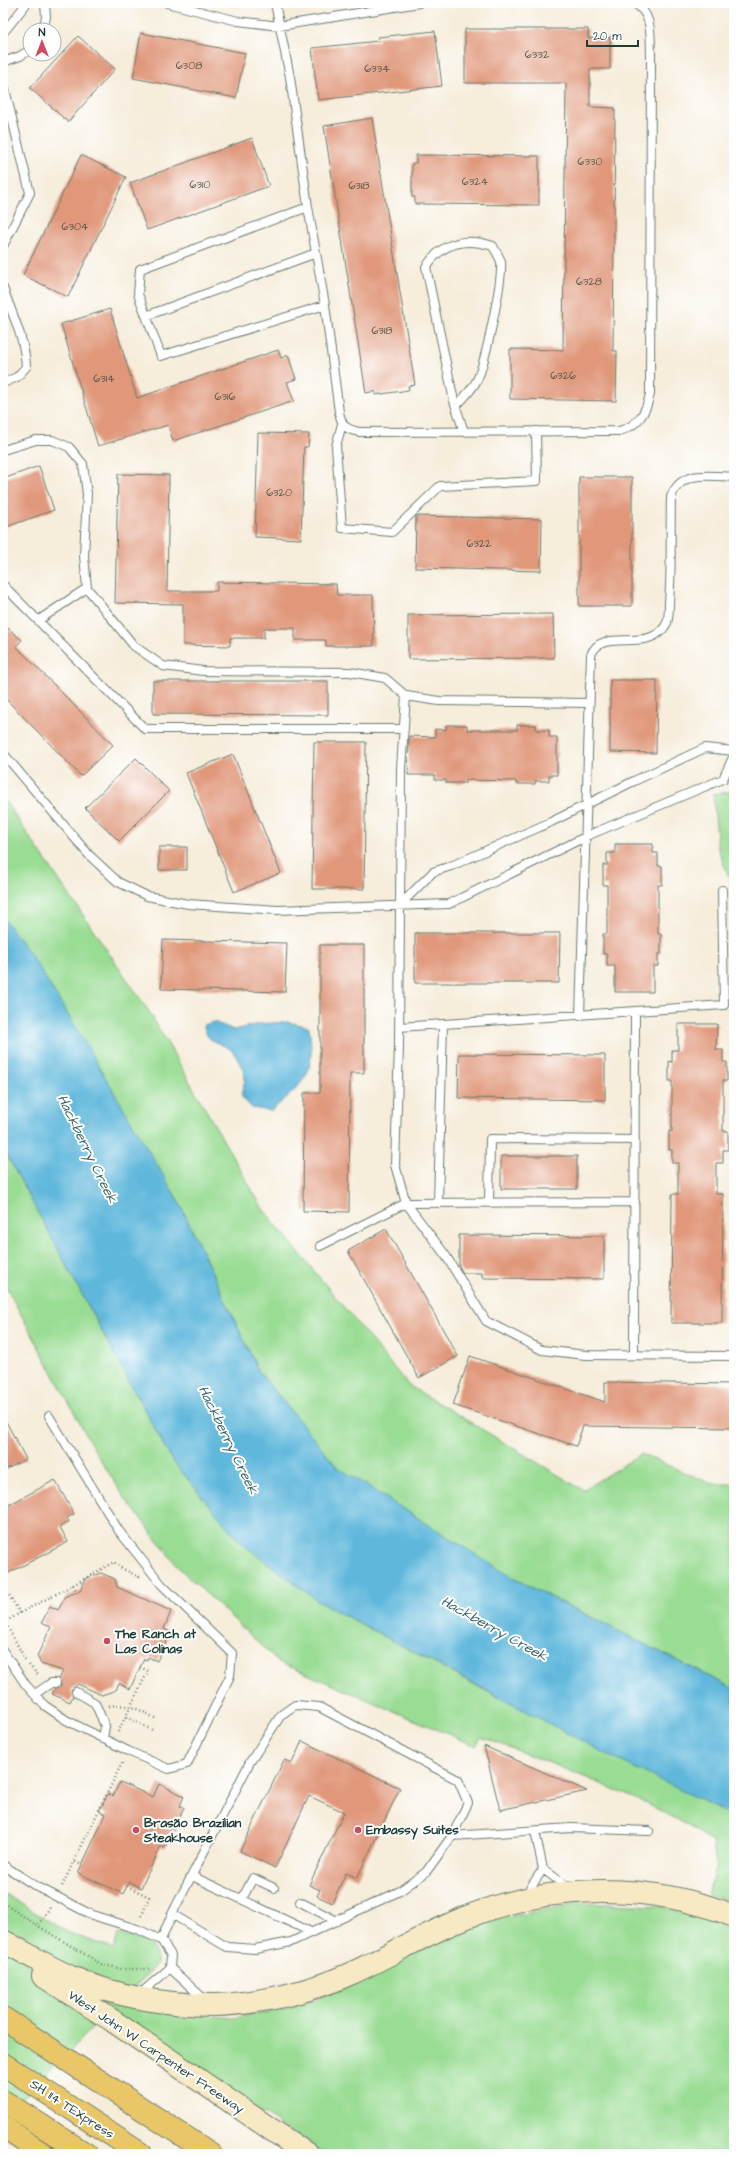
<svg xmlns="http://www.w3.org/2000/svg" width="737" height="2157" font-family="'Architects Daughter',sans-serif">
  <style>
    .green { fill: #99dc93; stroke: #5c8c64 }
    .water { fill: #5fb7dc; stroke: #3f7a88 }
    .building { fill: #e0977a }
    .lines { fill: none; stroke-linecap: round; stroke-linejoin: round }
    .lane-casing { stroke: #6a7b6e; stroke-width: 10 }
    .secondary-casing { stroke: #6a7b6e; stroke-width: 24 }
    .highway-casing { stroke: #6a7b6e; stroke-width: 24 }
    .path { stroke: #6a7b6e; stroke-width: 2.5; stroke-dasharray: 1 3; stroke-linecap: butt }
    .lane { stroke: #fff; stroke-width: 8 }
    .secondary { stroke: #f6e9c3; stroke-width: 22 }
    .highway { stroke: #e9c769; stroke-width: 22 }
    .poi-dot { fill: #d1495b; stroke: #fff; stroke-width: 1.5 }
    .labels { text-anchor: middle; dominant-baseline: central; stroke-width: 4; stroke-linejoin: round; paint-order: stroke }
    .number-label { font-size: 11px; fill: #4f5446 }
    .poi-label { font-size: 13px; font-weight: bold; fill: #1f3d34; stroke: #fff; text-anchor: start }
    .street-label { font-size: 13px; fill: #1f3d34; stroke: #fff }
    .water-label { font-size: 14px; font-style: italic; fill: #326266; stroke: #fff }
  </style>
  <rect width="100%" height="100%" fill="#fff"/>
  <filter id="ink" filterUnits="userSpaceOnUse"><feTurbulence type="fractalNoise" baseFrequency=".025" numOctaves="2"/><feDisplacementMap in="SourceGraphic" scale="8" xChannelSelector="R" yChannelSelector="G"/><feConvolveMatrix kernelMatrix="1 2 1 2 8 2 1 2 1" color-interpolation-filters="sRGB"/></filter>
  <filter id="wash" filterUnits="userSpaceOnUse"><feTurbulence type="fractalNoise" baseFrequency=".012" numOctaves="4" result="noise"/><feDisplacementMap in="SourceGraphic" scale="16" xChannelSelector="R" yChannelSelector="G"/><feGaussianBlur stdDeviation="0.9" result="paint"/><feColorMatrix in="noise" values="0 0 0 0 0 0 0 0 0 0 0 0 0 0 0 0 0 1.4 0 .05"/><feComposite in="paint" operator="in"/></filter>
  <g filter="url(#wash)">
    <rect width="100%" height="100%" fill="#f6eddb"/>
    <path class="green" d="M734 791V890L718 849 713 794Z
      M3 798 150 1013 263 1209 408 1385 583 1490 641 1454 712 1484H734V1689L511 1577 337 1467 259 1372 179 1202 31 955 3 918Z
      M3 1148 171 1459 240 1542 318 1601 488 1692 734 1816V1902L708 1896 716 1865 713 1843C685 1821 652 1806 620 1792 574 1772 528 1754 481 1737L476 1746 279 1662 179 1568 124 1497 95 1451 3 1281Z
      M3 1893 69 1933 114 1949 118 1934C139 1940 154 1938 158 1963L117 2005 233 2018 286 2009 324 1996 405 1957 493 1920 578 1903 659 1906 734 1926V2154H324L108 2013 3 2118Z"/>
    <path class="water" d="M3 918 31 955 78 1031 179 1202 259 1372 337 1467 511 1577 734 1689V1816L614 1758 318 1601 240 1542 171 1459 3 1148Z
      M214 1022 234 1030 258 1024 288 1022 309 1027C316 1075 306 1081 271 1111L252 1108 241 1096C242 1090 245 1083 245 1077 244 1070 235 1053 230 1049 217 1041 206 1043 204 1025Z"/>
    <g id="blocks">
      <path class="building" d="M465 29H588V38H610V69H590V107L615 108 613 351H617L616 401 510 399V349L563 350 566 83H465Z
        M435 31 442 86 318 100 312 48 379 41 378 37Z
        M141 33 245 53 236 98 133 78Z
        M78 36 115 69 68 122 30 88Z
        M372 118 415 385 408 386 409 390 375 395V391L366 393 324 126Z
        M252 138 269 186 147 230 130 183Z
        M81 155 126 177 68 297 23 275Z
        M416 155 539 156V205L415 204V197H412V163H416Z
        M110 309 137 398 278 350 281 358 288 355 296 379 287 382 294 401 173 441 168 425 98 446 61 324Z
        M258 433 309 434 308 447H304L301 539 255 537Z
        M39 466 54 510 3 528V479Z
        M118 474 169 475 167 591H217V582L336 584 337 595H373L374 646H326V640H295V628H264V638H230V646L183 645V604L115 603Z
        M579 477H632V606H579Z
        M416 516 542 519 541 571 415 568Z
        M553 614 554 658 408 659V615Z
        M3 624 22 640 16 646 113 745 81 776 3 696Z
        M610 680H657L656 753 610 752Z
        M153 681H328V715L153 714Z
        M446 725H467V730H517V725H536V730H549V737H557V775H549V781H535V784H516V781L466 780V783H446V780H435V775H408L409 736 435 737V729L446 730Z
        M314 742H366L364 889H312Z
        M233 754 281 873 234 892 186 773Z
        M136 758 169 791 119 841 85 808Z
        M615 844H653V853H658V866H662V885H658V934H661V954H658V966H653V992H615V966H607V954H603V934H607V885H603V865H607V853H615Z
        M159 847H187V870H159Z
        M415 933H560L559 983H415Z
        M163 940 287 943 285 992 161 989Z
        M320 945H364V1073H350L349 1212 303 1211 304 1093H320Z
        M678 1024H717L716 1050H723V1062H727V1081H723V1131H728V1150H723V1163H716V1194H723L722 1323H671L672 1194H678V1163H672V1150H669V1131H672V1081H669V1061L672 1062V1050H678Z
        M459 1054 605 1055V1100L458 1098Z
        M501 1156H577V1189H501Z
        M386 1229 458 1356 419 1378 348 1251Z
        M459 1235 604 1236V1279L482 1278V1273H463L459 1266Z
        M470 1356 605 1402V1382L733 1384 732 1428 583 1426 576 1446 453 1405Z
        M3 1416 26 1459 3 1471Z
        M55 1480 74 1514 67 1518 69 1522 60 1527 68 1542 3 1576V1508Z
        M101 1573 115 1579 117 1587 171 1611 164 1629 171 1632 157 1661 148 1657 147 1660 144 1659 130 1689 119 1683 116 1690 102 1695 78 1684 71 1690 73 1696 70 1702 52 1694 55 1688 61 1685 59 1679 63 1671 41 1664 37 1656 51 1627 42 1622 50 1606 58 1610 66 1596 80 1591 86 1578Z
        M302 1741 400 1788 357 1878 346 1873 332 1903 317 1896 320 1890 309 1885 344 1812 309 1796 275 1868 240 1851 284 1760 292 1763Z
        M484 1746 587 1791 500 1810Z
        M120 1782 153 1797 159 1784 184 1796 180 1806 184 1808 165 1848 161 1846 141 1888 129 1882 123 1894 78 1873 106 1814 99 1811 108 1794 113 1796Z"/>
    </g>
  </g>
  <g filter="url(#ink)">
    <use href="#blocks" fill-opacity="0" stroke="#6a7b6e" stroke-width="1"/>
    <g class="lines">
      <defs>
        <path id="lane" d="M167 3 238 21 279 26 419 3
          M275 3 290 77 308 207 325 305 339 412C342 426 345 429 359 432L619 431C638 426 646 413 650 394L651 56C650 36 654 15 634 3
          M43 30 46 17 45 3
          M3 33 27 3
          M3 62 20 56 30 50
          M3 81 30 193 3 246
          M308 207 140 269 138 294 161 356 325 305
          M3 288C12 314 25 339 26 367L17 377 3 383
          M146 316 316 253
          M456 406C464 398 472 390 477 380 485 364 503 279 501 262 500 257 495 251 493 246 465 237 442 242 426 267L454 401 464 432
          M342 424 336 446 342 528 392 532 440 486 537 481 536 431
          M3 450 36 440H52L69 447 83 464 87 494 84 556 87 588 134 646 163 666 203 671 350 672 385 678 406 696 439 701 589 703
          M3 585 145 729H404
          M39 620 87 588
          M406 696 401 768 399 1046 395 1165 406 1203 446 1256 486 1321 542 1350 586 1355 733 1356
          M3 753 89 855 118 882 147 896 188 904 277 910 449 904 589 835 723 779 734 755
          M400 905 433 872 451 866 551 822 634 781 705 748 734 751
          M580 1016 591 655C602 625 650 656 667 623 669 617 669 608 669 602 672 567 670 532 671 497 681 469 710 476 734 477
          M399 1027 724 1005 722 890
          M438 1203 443 1024
          M489 1203 490 1139 635 1140
          M320 1246 406 1203 635 1202
          M634 1355 635 1011
          M3 1651 26 1685 44 1705 66 1720 128 1751 169 1769 187 1764 230 1676 232 1653 162 1585 119 1531 49 1416
          M76 1692 95 1703 105 1726 103 1739
          M35 1694 51 1683H56
          M535 1831 543 1869 569 1888
          M452 1836 571 1828 649 1831
          M3 1865 34 1885 92 1915 137 1929 161 1940 171 1955 170 1968 140 1994
          M192 1876 311 1932
          M526 1894 543 1869
          M242 1899 253 1878 274 1888
          M300 1902 337 1921
          M161 1940 172 1914 250 1762 281 1715 295 1705 319 1707 458 1780 468 1803 452 1836 426 1872 400 1891 291 1942 255 1949 227 1947 172 1914
          M170 1968 205 2000"/>
        <path id="secondary" d="M3 1941C26 1953 48 1967 71 1977 115 1996 166 2005 214 2005 260 2004 310 1992 352 1973 391 1955 427 1933 467 1917 550 1883 650 1882 734 1916
          M43 1976 110 2019 307 2154"/>
        <path id="highway" d="M3 2018 211 2154
          M3 2064 141 2154
          M3 2101 86 2154
          M3 2127 43 2154"/>
      </defs>
      <use href="#lane" class="lane-casing"/>
      <use href="#secondary" class="secondary-casing"/>
      <use href="#highway" class="highway-casing"/>
      <path class="path" d="M3 1585 20 1613 5 1622 26 1661
        M73 1585 114 1562 119 1567 139 1577 138 1580
        M20 1613 73 1585 77 1592
        M29 1665 39 1676
        M109 1706C130 1703 139 1710 157 1719
        M126 1717 152 1730
        M118 1732 148 1671 140 1667
        M75 1862 82 1865
        M62 1886 123 1761
        M127 1886 149 1897 141 1919
        M3 1903 38 1926
        M50 1907 38 1926 101 1964 122 1969H150"/>
      <use href="#lane" class="lane"/>
      <use href="#secondary" class="secondary"/>
      <use href="#highway" class="highway"/>
    </g>
  </g>
  <g class="poi-dot">
    <circle cx="107" cy="1641" r="4"/>
    <circle cx="136" cy="1830" r="4"/>
    <circle cx="358" cy="1830" r="4"/>
  </g>
  <g class="labels">
    <g class="number-label">
      <text x="537" y="54">6332</text>
      <text x="189" y="65">6308</text>
      <text x="377" y="68">6334</text>
      <text x="590" y="161">6330</text>
      <text x="475" y="181">6324</text>
      <text x="200" y="184">6310</text>
      <text x="359" y="185">6318</text>
      <text x="75" y="226">6304</text>
      <text x="589" y="281">6328</text>
      <text x="382" y="330">6318</text>
      <text x="563" y="375">6326</text>
      <text x="104" y="378">6314</text>
      <text x="225" y="396">6316</text>
      <text x="279" y="492">6320</text>
      <text x="479" y="543">6322</text>
    </g>
    <g class="poi-label">
      <text x="115" y="1634">The Ranch at<tspan x="115" dy="15">Las Colinas</tspan></text>
      <text x="144" y="1823">Brasão Brazilian<tspan x="144" dy="15">Steakhouse</tspan></text>
      <text x="366" y="1830">Embassy Suites</text>
    </g>
    <g class="street-label">
      <text transform="translate(156 2052) rotate(34)">West John W Carpenter Freeway</text>
      <text transform="translate(72 2109) rotate(33)">SH 114 TEXpress</text>
    </g>
    <g class="water-label">
      <text transform="translate(87 1149) rotate(64)">Hackberry Creek</text>
      <text transform="translate(228 1440) rotate(64)">Hackberry Creek</text>
      <text transform="translate(494 1629) rotate(29)">Hackberry Creek</text>
    </g>
  </g>
  <rect width="737" height="2157" fill="none" stroke="#fff" stroke-width="16"/>
  <g transform="translate(42 42)"><circle r="19" fill="#ffffff" stroke="#a5b1ae"/>
  <path d="M0-3L7 15L0 10L-7 15Z" fill="#d1495b"/>
  <text y="-6" font-size="11" font-weight="bold" text-anchor="middle" fill="#1f3d34">N</text>
  </g>
  <path d="M587 40v6h51v-6" fill="none" stroke="#1f3d34" stroke-width="2"/>
  <text x="593" y="40" font-size="12" fill="#1f3d34" stroke="#ffffff" stroke-width="3" paint-order="stroke">20 m</text>
</svg>
